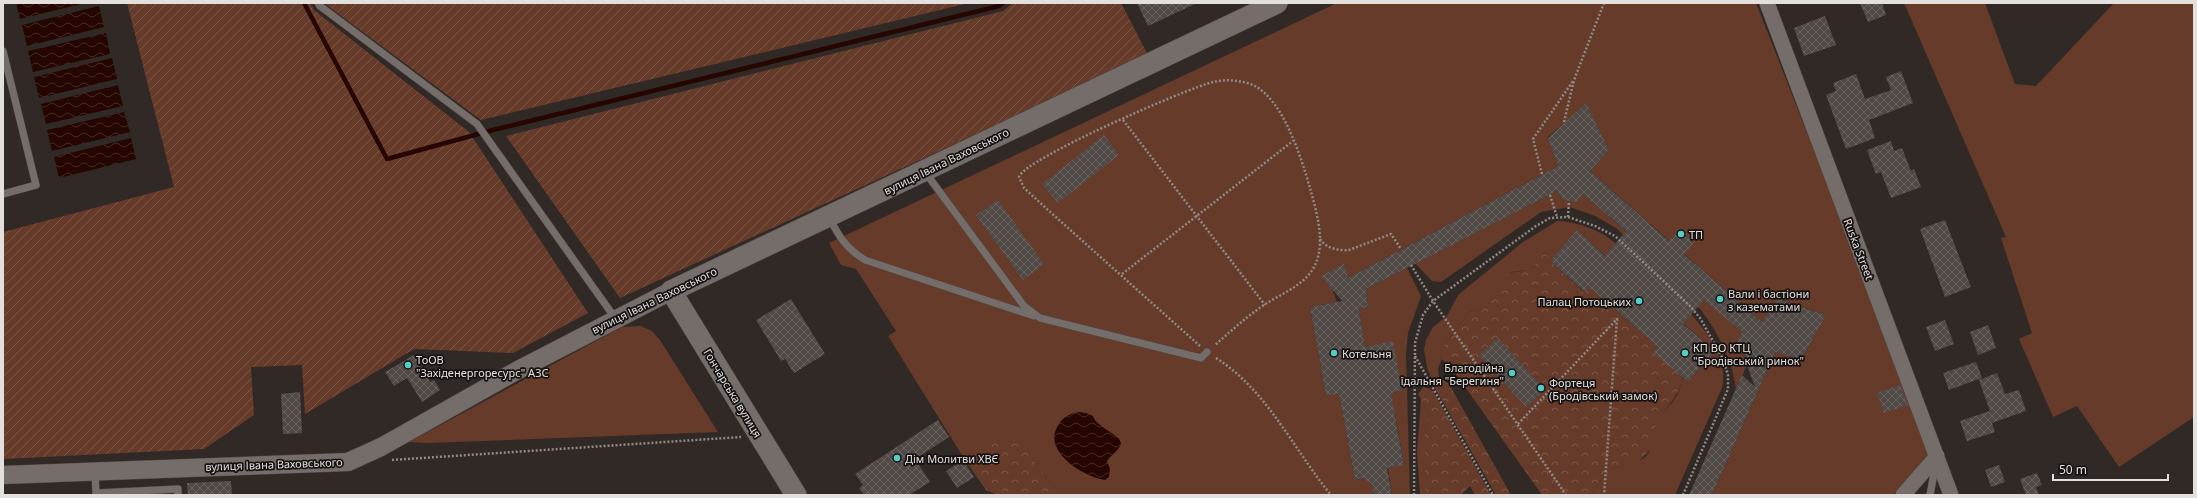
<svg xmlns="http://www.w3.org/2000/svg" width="2197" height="498" font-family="'Noto Sans',sans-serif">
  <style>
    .grass { fill: #663b2a }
    .forest { fill: url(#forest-crowns) }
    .garden { fill: url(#garden-furrows) }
    .water { fill: url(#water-waves) }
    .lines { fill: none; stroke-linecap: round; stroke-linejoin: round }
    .stream { stroke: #250600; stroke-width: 4.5 }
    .building { fill: url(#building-cross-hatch) }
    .service-casing { stroke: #4d4745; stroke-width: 8 }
    .minor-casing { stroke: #4d4745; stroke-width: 16 }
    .tertiary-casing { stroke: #4d4745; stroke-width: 19 }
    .secondary-casing { stroke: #4d4745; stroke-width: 22 }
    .path { stroke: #8f8a88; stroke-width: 2.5; stroke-dasharray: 2 2; stroke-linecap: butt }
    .service { stroke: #756d6a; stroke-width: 7 }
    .minor { stroke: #756d6a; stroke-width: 15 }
    .tertiary { stroke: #756d6a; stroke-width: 18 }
    .secondary { stroke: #756d6a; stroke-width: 21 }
    .poi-dot { fill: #54cdc8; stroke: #161211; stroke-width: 1.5 }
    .labels { text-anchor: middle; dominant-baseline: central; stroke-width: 3.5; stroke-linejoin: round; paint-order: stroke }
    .street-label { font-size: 11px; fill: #e3dfdd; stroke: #161211 }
    .poi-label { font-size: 11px; fill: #e3dfdd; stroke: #161211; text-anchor: start }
  </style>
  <defs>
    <pattern id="forest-crowns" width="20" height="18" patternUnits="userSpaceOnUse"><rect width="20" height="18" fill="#663b2a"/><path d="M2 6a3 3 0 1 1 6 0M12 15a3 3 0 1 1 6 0" fill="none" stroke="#7c5748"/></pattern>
    <pattern id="garden-furrows" width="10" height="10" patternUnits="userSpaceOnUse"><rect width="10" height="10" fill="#663b2a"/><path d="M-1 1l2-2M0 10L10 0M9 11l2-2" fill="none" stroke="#7c5748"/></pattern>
    <pattern id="water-waves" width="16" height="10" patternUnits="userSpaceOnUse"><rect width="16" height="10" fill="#250600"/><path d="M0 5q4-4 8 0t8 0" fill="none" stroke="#442a25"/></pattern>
    <pattern id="building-cross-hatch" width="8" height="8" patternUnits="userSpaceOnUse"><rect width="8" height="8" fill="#504946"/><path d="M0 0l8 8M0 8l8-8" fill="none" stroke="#696360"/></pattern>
  </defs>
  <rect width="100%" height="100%" fill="#302926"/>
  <path class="grass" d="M1337 3H1756L1893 351 1929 453 1893 495H1712L1775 352 1801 360 1826 315 1779 299 1762 322 1590 171 1609 150 1586 104 1548 137 1558 166 1348 278 1343 265 1332 289 1337 302 1310 307 1326 396 1339 394 1355 480 1371 477 1374 495H1070C1055 490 1050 481 1040 470 1031 460 1020 451 1011 442 987 440 981 443 965 460L888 336 896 331 856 269 841 265 829 243Z
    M1904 3H1985L2015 84 2036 86 2114 3H2194V417L2119 467 2077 406 2053 417 2019 339 2032 333 2001 238 2006 237Z
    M1557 191 1563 200 1576 201 1583 194 1742 332 1737 342 1742 354 1750 358 1736 390C1733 359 1716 329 1697 305L1616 228 1595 216 1570 207 1541 212 1441 282 1432 281 1415 263Z
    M1557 221C1573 221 1593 228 1606 236 1621 246 1634 261 1647 273 1675 298 1733 344 1722 388L1675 495H1592C1599 479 1611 468 1627 463 1633 461 1638 462 1644 458 1655 449 1650 439 1654 427 1658 414 1671 407 1677 395 1680 390 1681 384 1683 378L1688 382 1715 351 1577 231 1550 261 1535 266 1529 270 1512 272 1497 287 1486 308 1469 312 1439 352 1442 359 1438 368 1439 380 1434 386 1427 367 1424 349 1426 340 1433 327 1447 316 1458 295 1523 242Z
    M1407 268 1421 296 1408 333 1406 354 1410 495H1392L1388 468 1404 464 1395 413 1374 396 1402 391 1392 342 1365 347 1359 309 1368 307 1366 289Z
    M641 326 652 331 660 340 718 432 428 443 409 442 622 327Z
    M1421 399 1429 414 1425 428V495H1420L1417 453Z"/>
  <path class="forest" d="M1540 251 1545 252 1550 261 1584 292 1589 287 1658 347 1654 352 1683 378C1675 410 1652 410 1652 448L1639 461C1617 463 1601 475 1592 495H1542L1458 377 1442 359 1439 352 1469 312 1486 308C1492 297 1500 275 1514 272 1522 271 1528 271 1535 266L1537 255Z
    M1439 380H1444L1449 384 1511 495H1496L1434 386Z
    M1423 387 1428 388 1433 391 1491 495H1475L1470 486 1461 495H1425V428L1429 414 1418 394Z
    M989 441C996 441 1004 440 1011 442 1036 449 1041 485 1070 495H997L986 490 965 460 979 445Z"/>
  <path class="garden" d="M127 3H310L314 10 469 132 588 313 513 353 414 349 305 414 302 365 251 367 254 415 204 449 3 459V232L174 187Z
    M324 3H969L481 120Z
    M1013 3H1121L1148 55 620 298 506 136 1003 11Z"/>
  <path class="water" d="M16 3H85L20 19Z
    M99 6 104 27 27 46 22 25Z
    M106 33 110 54 33 72 28 51Z
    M112 58 117 79 39 98 34 77Z
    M118 85 123 106 46 124 41 104Z
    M124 112 130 132 52 151 47 130Z
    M131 138 136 159 59 178 54 157Z
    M1079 412 1086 413 1093 416C1097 429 1126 436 1120 446 1117 452 1111 455 1107 461L1110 469 1109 477 1105 480C1083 477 1040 450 1059 424 1064 416 1070 414 1079 412Z"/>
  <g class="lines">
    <path class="stream" d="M304 3 387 159 493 130 999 6 1003 3"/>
  </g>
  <path class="building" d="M1137 3H1197L1148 26Z
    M1860 3H1882L1886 15 1868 22Z
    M1825 16 1836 45 1804 56 1794 28Z
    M1901 71 1913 103 1869 120 1875 138 1846 149 1826 95 1836 91 1833 83 1856 74 1865 99 1891 90 1886 77Z
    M1586 103 1609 150 1590 171 1669 241 1681 228 1695 241 1684 254 1762 322 1778 299 1826 315 1801 360 1775 352 1712 495H1689L1742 375 1755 387 1747 365 1750 358 1742 354 1737 341 1742 332 1704 300 1683 324 1715 351 1688 382 1653 352 1658 347 1626 319 1589 287 1585 292 1550 261 1577 230 1605 256 1626 231 1583 194 1576 202 1563 200 1557 191 1366 289 1368 307 1359 309 1365 347 1393 341 1402 391 1391 393 1404 465 1387 468 1392 495H1374L1372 484 1364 478 1355 480 1339 394 1326 396 1310 307 1342 301 1321 276 1344 264 1348 278 1558 166 1548 138Z
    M1104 135 1119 155 1058 203 1042 184Z
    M1891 141 1894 151 1902 148 1911 171 1914 169 1921 187 1891 198 1881 172 1876 174 1867 150Z
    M998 200 1044 264 1023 280 976 215Z
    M1945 220 1971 287 1945 297 1920 229Z
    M791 299 825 354 794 373 785 359 781 361 756 320Z
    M1945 320 1954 344 1935 351 1926 327Z
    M1988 325 1996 348 1978 355 1970 332Z
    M1498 338 1545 390 1526 407 1479 355Z
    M414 355 430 382 434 380 440 390 422 402 407 378 394 386 385 372Z
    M1976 362 1982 378 1949 390 1943 373Z
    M1997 373 2005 394 2019 390 2026 411 1992 423 1995 432 1967 441 1960 421 1990 411 1979 380Z
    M1900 385 1908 405 1884 413 1877 393Z
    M300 392 302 433 283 434 281 394Z
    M938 420 949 437 915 459 930 482 909 495H864L859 488 863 485 855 474Z
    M963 460 974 477 957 488 946 471Z
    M1999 465 2005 482 1991 487 1985 470Z
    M2037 473 2042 485 2036 487 2039 495H2026L2020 479Z
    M231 481 232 495H188L187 483Z"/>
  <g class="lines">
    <defs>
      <path id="service" d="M318 3 320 6 477 124 615 318
        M3 51 36 185 3 194
        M925 172 1024 306 1040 318 1201 358 1207 352
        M829 217C839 237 846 248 865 260L1034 316
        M95 471 96 495
        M96 493 178 489V495
        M1930 495 1936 462"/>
      <path id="minor" d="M1767 3 1951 495
        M1903 495 1937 456"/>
      <path id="tertiary" d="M3 475 348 462 381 447 518 370 671 291"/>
      <path id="secondary" d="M796 495 671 291 1277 3"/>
    </defs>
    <use href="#service" class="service-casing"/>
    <use href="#minor" class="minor-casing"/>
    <use href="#tertiary" class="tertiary-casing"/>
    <use href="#secondary" class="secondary-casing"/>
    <path class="path" d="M1123 120 1265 305
      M1564 122 1574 80 1604 3
      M1542 174 1533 139 1573 81
      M1550 195 1557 217
      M1568 217 1569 201
      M1320 239C1325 248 1339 251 1349 250L1391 234 1401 249
      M1411 265 1433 301 1566 495
      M1122 274 1293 141
      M1200 346 1048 210 1024 188 1019 177C1024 159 1188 88 1213 82 1226 79 1243 80 1255 86 1284 102 1301 157 1310 188 1317 214 1328 248 1311 272 1300 287 1279 295 1264 305 1246 317 1231 331 1215 345
      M1415 356 1493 495
      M1216 358C1267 390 1294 450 1331 495
      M1518 424 1617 319 1604 495
      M392 460 741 437
      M1414 495 1415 343 1423 315 1433 301 1536 226 1550 218 1568 217 1595 226 1615 236 1690 306 1700 318 1723 359 1728 375V389L1683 495"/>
    <use href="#service" class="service"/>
    <use href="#minor" class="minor"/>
    <use href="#tertiary" class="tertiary"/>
    <use href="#secondary" class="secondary"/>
  </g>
  <g class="poi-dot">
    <circle cx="1681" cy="234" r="4"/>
    <circle cx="1720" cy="299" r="4"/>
    <circle cx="1639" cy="301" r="4"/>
    <circle cx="1334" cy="353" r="4"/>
    <circle cx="1685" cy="353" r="4"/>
    <circle cx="408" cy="365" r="4"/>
    <circle cx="1512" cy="373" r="4"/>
    <circle cx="1541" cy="388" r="4"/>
    <circle cx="897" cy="458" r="4"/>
  </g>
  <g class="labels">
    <g class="street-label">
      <text transform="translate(946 161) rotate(-26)">вулиця Івана Ваховського</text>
      <text transform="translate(1859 249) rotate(69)">Ruska Street</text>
      <text transform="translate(654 300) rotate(-26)">вулиця Івана Ваховського</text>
      <text transform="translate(733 393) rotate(59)">Гончарська вулиця</text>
      <text transform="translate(274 464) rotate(-2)">вулиця Івана Ваховського</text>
    </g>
    <g class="poi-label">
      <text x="1689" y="234">ТП</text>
      <text x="1728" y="293">Вали і бастіони<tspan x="1728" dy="13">з казематами</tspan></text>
      <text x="1631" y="301" text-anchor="end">Палац Потоцьких</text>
      <text x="1693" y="347">КП ВО КТЦ<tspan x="1693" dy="13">"Бродівський ринок"</tspan></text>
      <text x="1342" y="353">Котельня</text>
      <text x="416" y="359">ТоОВ<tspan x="416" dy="13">"Західенергоресурс" АЗС</tspan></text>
      <text x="1504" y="367" text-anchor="end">Благодійна<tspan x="1504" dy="13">їдальня "Берегиня"</tspan></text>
      <text x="1549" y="382">Фортеця<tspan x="1549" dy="13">(Бродівський замок)</tspan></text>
      <text x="905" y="458">Дім Молитви ХВЄ</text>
    </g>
  </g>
  <rect width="2197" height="498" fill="none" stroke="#e3dfdd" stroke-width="8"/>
  <path d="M2053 474v6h115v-6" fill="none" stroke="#e3dfdd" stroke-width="2"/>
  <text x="2059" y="474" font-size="12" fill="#e3dfdd" stroke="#161211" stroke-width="3" paint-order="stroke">50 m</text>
</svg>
